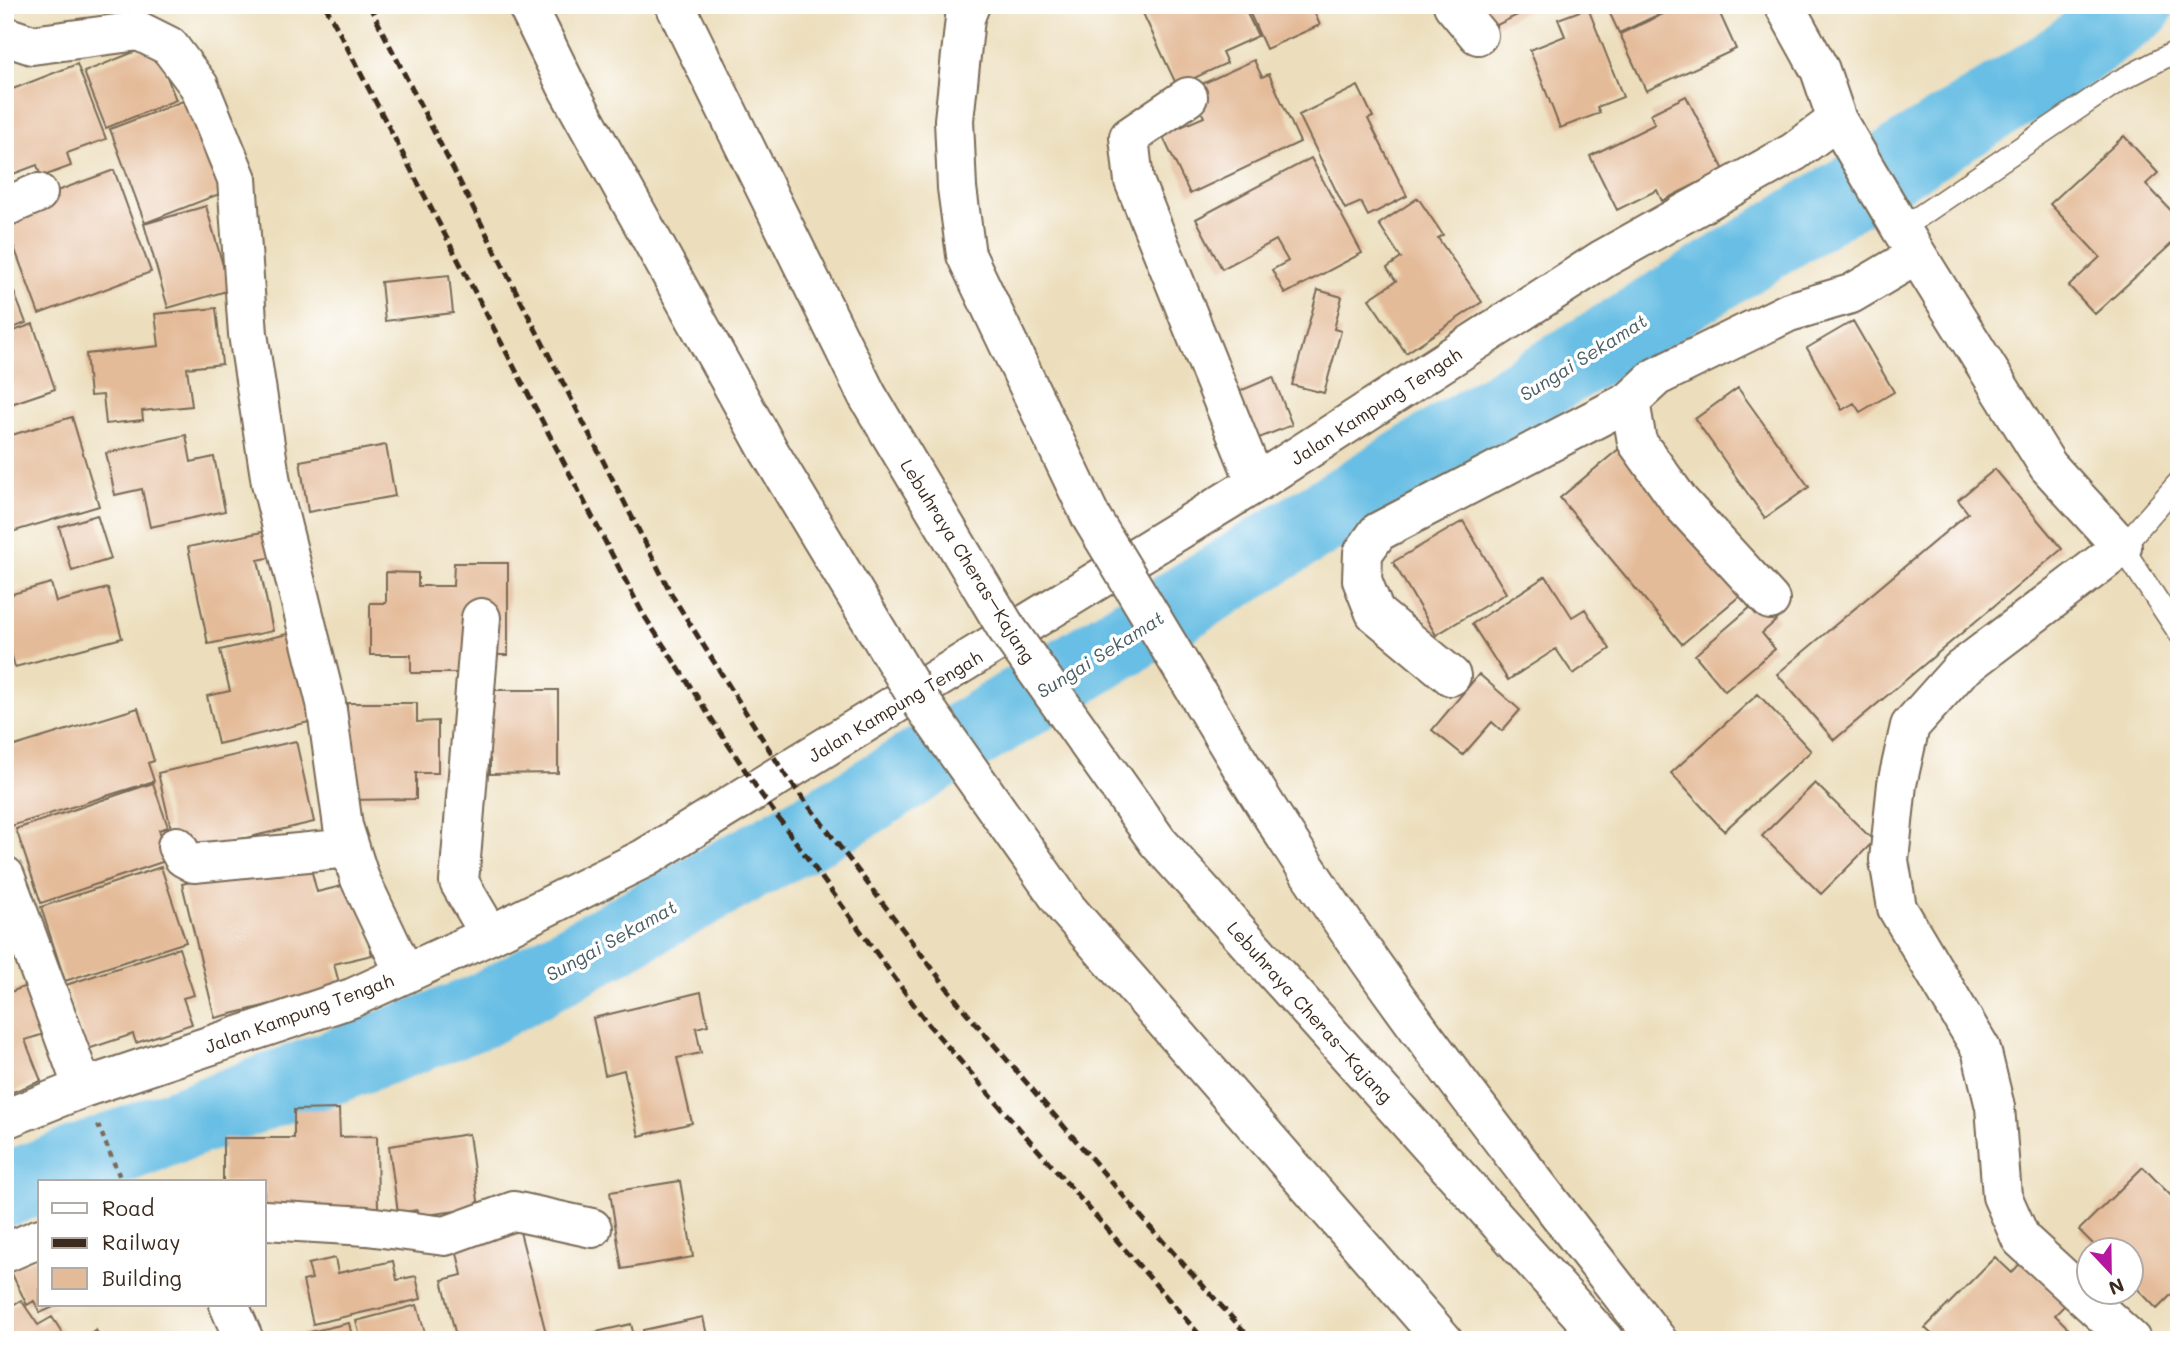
<svg xmlns="http://www.w3.org/2000/svg" width="2184" height="1345" font-family="Mali,sans-serif">
  <style>
    .lines { fill: none; stroke-linecap: round; stroke-linejoin: round }
    .river { stroke: #67bee4; stroke-width: 74 }
    .building { fill: #e4bb99 }
    .lane-casing { stroke: #796955; stroke-width: 24 }
    .street-casing { stroke: #796955; stroke-width: 42 }
    .highway-casing { stroke: #796955; stroke-width: 42 }
    .path { stroke: #796955; stroke-width: 4.5; stroke-dasharray: 5 5; stroke-linecap: butt }
    .lane { stroke: #fff; stroke-width: 21 }
    .street { stroke: #fff; stroke-width: 38 }
    .highway { stroke: #fff; stroke-width: 38 }
    .rail { stroke: #3b2a1e; stroke-width: 5; stroke-dasharray: 10 5; stroke-linecap: butt }
    .highway-bridge-casing { stroke: #796955; stroke-width: 42; stroke-linecap: butt }
    .highway-bridge { stroke: #fff; stroke-width: 38 }
    .labels { text-anchor: middle; dominant-baseline: central; stroke-width: 7; stroke-linejoin: round; paint-order: stroke }
    .street-label { font-size: 18px; fill: #3b2a1e; stroke: #fff }
    .water-label { font-size: 19px; font-style: italic; fill: #4a5e63; stroke: #fff }
  </style>
  <rect width="100%" height="100%" fill="#fff"/>
  <filter id="ink" filterUnits="userSpaceOnUse"><feTurbulence type="fractalNoise" baseFrequency=".0143" numOctaves="2"/><feDisplacementMap in="SourceGraphic" scale="14" xChannelSelector="R" yChannelSelector="G"/><feConvolveMatrix kernelMatrix="1 2 1 2 8 2 1 2 1" color-interpolation-filters="sRGB"/></filter>
  <filter id="wash" filterUnits="userSpaceOnUse"><feTurbulence type="fractalNoise" baseFrequency=".00686" numOctaves="4" result="noise"/><feDisplacementMap in="SourceGraphic" scale="28" xChannelSelector="R" yChannelSelector="G"/><feGaussianBlur stdDeviation="1.57" result="paint"/><feColorMatrix in="noise" values="0 0 0 0 0 0 0 0 0 0 0 0 0 0 0 0 0 1.4 0 .05"/><feComposite in="paint" operator="in"/></filter>
  <g filter="url(#wash)">
    <rect width="100%" height="100%" fill="#ecdebc"/>
    <g class="lines">
      <path class="river" d="M5 1190 479 1012 842 813 2052 68 2137 5"/>
    </g>
    <g id="blocks">
      <path class="building" d="M1143 5H1243L1258 36 1222 52 1227 63 1177 86 1140 7Z
        M1246 5H1311L1320 25 1266 49Z
        M1479 5H1538L1491 28Z
        M1606 5H1674L1675 7 1619 33Z
        M1682 5H1716L1736 49 1646 91 1620 34Z
        M1588 8 1623 97 1597 107 1600 113 1560 128 1530 50 1565 36 1558 19Z
        M154 44 176 100 106 128 84 72Z
        M1254 60 1262 77 1269 74 1300 142 1190 194 1162 135 1204 117 1191 89Z
        M77 64 106 139 67 153 71 166 41 177 37 165 5 177V92Z
        M1358 86 1373 117 1368 119 1407 196 1368 216 1361 202 1345 209 1299 115Z
        M196 96 227 191 145 223 110 129Z
        M1686 96 1724 170 1662 201 1657 190 1617 210 1590 156 1655 124 1650 114Z
        M2124 136 2158 173 2146 184 2179 219V237L2095 314 2069 286 2100 257 2050 204Z
        M1311 158 1362 253 1285 294 1272 270 1288 261 1276 240 1222 269 1196 219Z
        M114 170 151 272 39 314 5 223V210Z
        M1418 198 1443 235 1438 238 1482 302 1406 353 1369 299 1396 281 1387 268 1401 258 1379 224Z
        M206 206 230 290 168 308 144 224Z
        M5 269 26 323 5 331Z
        M449 275 453 313 385 321 381 282Z
        M1318 290 1342 297 1334 329 1341 331 1324 393 1292 385Z
        M216 308 222 364 187 368 192 406 142 411 143 420 106 424 103 395 90 396 86 354 159 346 155 314Z
        M1853 321 1894 392 1860 412 1854 403 1842 410 1807 348Z
        M33 324 55 389 5 406V334Z
        M1273 377 1292 425 1254 440 1235 393Z
        M1738 388 1809 487 1765 518 1695 419Z
        M72 417 99 506 5 534V437Z
        M186 435 191 462 214 457 225 511 150 527 142 489 115 495 106 453Z
        M386 445 395 496 308 512 300 461Z
        M1620 448 1742 594 1682 644 1560 498Z
        M1995 469 2062 549 1834 740 1777 674 1968 513 1958 500Z
        M97 515 111 559 72 571 59 527Z
        M1463 521 1506 593 1436 635 1393 562Z
        M272 530 277 556 258 560 273 631 208 644 188 547Z
        M454 563H508V655H489V673H411V655H370V603H386V572L418 573V586H453Z
        M1546 576 1572 617 1585 609 1610 649 1573 674 1556 649 1508 680 1472 624Z
        M51 583 56 602 108 588 122 638 15 667 5 632V596Z
        M1760 599 1778 619 1762 633 1775 649 1725 691 1695 655Z
        M292 633 313 721 218 744 207 696 230 691 220 650Z
        M1479 674 1520 710 1502 731 1492 722 1463 755 1432 730Z
        M490 690H558V773L490 774V759H477Z
        M1758 694 1811 751 1724 831 1671 773Z
        M347 703H417V722L438 721V773H416V799L346 800Z
        M138 708 154 761 148 763 154 781 5 828V749Z
        M296 741 314 822 177 854 158 773Z
        M153 783 168 827 159 830 168 860 41 903 16 829Z
        M1815 783 1874 841 1821 894 1762 836Z
        M307 853 317 892 354 883 372 955 334 964 340 987 215 1018 182 884Z
        M161 867 186 942 65 981 41 907Z
        M179 948 194 995 183 998 192 1024 136 1043 133 1034 88 1049 66 985Z
        M26 986 44 1034 25 1040 41 1081 5 1095V994Z
        M701 992 708 1025 696 1028 701 1053 677 1058 692 1123 639 1136 624 1070 605 1075 593 1018Z
        M339 1109 340 1137 377 1136 378 1211 264 1212V1182H223V1138H294V1110Z
        M469 1134 479 1208 419 1216 418 1210 398 1213 389 1146Z
        M2143 1167 2179 1204V1287L2157 1309 2132 1283V1250H2099L2079 1230Z
        M680 1181 693 1257 622 1269 610 1192Z
        M519 1228 546 1333 518 1340H457L442 1280 462 1275 455 1244Z
        M40 1256V1305H58L40 1313 34 1301 27 1305 10 1270Z
        M1995 1257 2012 1273 2021 1262 2065 1305 2055 1315 2069 1329 2059 1340H1938L1925 1328Z
        M335 1258 338 1273 393 1261 397 1280 416 1276 421 1299 313 1324 303 1281 312 1279 308 1264Z
        M21 1300 38 1325 52 1317 67 1340H5V1310Z
        M417 1305 427 1340H361L356 1321Z
        M703 1317 708 1340H645L643 1330Z
        M349 1323 353 1340H279V1339Z
        M631 1324 635 1340H584L583 1335Z
        M96 1330 102 1340H82Z"/>
    </g>
  </g>
  <g filter="url(#ink)">
    <use href="#blocks" fill-opacity="0" stroke="#796955" stroke-width="2"/>
    <g class="lines">
      <defs>
        <path id="lane" d="M1901 229 2117 82 2179 50
          M2179 482 2122 547 2179 633"/>
        <path id="street" d="M1453 5 1478 35
          M1784 5 1820 70 1837 120 1901 229 2048 466 2122 547 1960 670 1910 726 1897 784 1889 860 1897 908 1981 1049 1995 1107 2002 1196 2021 1239 2131 1340
          M5 36 32 45 139 31 169 46 199 86 237 179 248 334 271 483 326 703 343 826 360 879 405 974
          M1188 97 1129 137 1134 181 1256 483
          M5 207 38 193
          M1630 401 1637 442 1680 502 1770 600
          M481 618 459 882 490 935
          M1451 676 1375 613 1362 580 1363 553 1378 532 1630 401 1656 377 1789 312 1851 294 1917 255
          M177 846 183 857 194 863 350 848
          M5 876 83 1088
          M5 1119 83 1088 352 998 490 935 645 858 1256 483 1603 259 1794 152 1837 120
          M264 1220 367 1226 445 1236 514 1211 592 1228
          M5 1253 40 1238
          M229 1305 244 1340"/>
        <path id="highway" d="M527 5 568 89 769 451
          M675 5 867 395
          M970 5 965 18 954 120 957 188 966 255 1091 517
          M1240 764C1363 967 1512 1153 1657 1340
          M1158 842 1604 1340
          M1067 909 1443 1340"/>
      </defs>
      <use href="#lane" class="lane-casing"/>
      <use href="#street" class="street-casing"/>
      <use href="#highway" class="highway-casing"/>
      <path class="path" d="M98 1125 122 1182"/>
      <use href="#lane" class="lane"/>
      <use href="#street" class="street"/>
      <use href="#highway" class="highway"/>
      <path class="rail" d="M325 5 643 614 758 790 928 1024 1204 1340
        M369 5 673 597 786 776 960 1005 1150 1227 1252 1340"/>
      <defs>
        <path id="highway-bridge" d="M867 395 1005 626 1158 842
          M769 451 914 692 1067 909
          M1091 517 1240 764"/>
      </defs>
      <use href="#highway-bridge" class="highway-bridge-casing"/>
      <use href="#highway-bridge" class="highway-bridge"/>
    </g>
  </g>
  <g class="labels">
    <g class="street-label">
      <text transform="translate(1376 406) rotate(-33)">Jalan Kampung Tengah</text>
      <text transform="translate(968 561) rotate(58)">Lebuhraya Cheras–Kajang</text>
      <text transform="translate(895 706) rotate(-31)">Jalan Kampung Tengah</text>
      <text transform="translate(1310 1012) rotate(48)">Lebuhraya Cheras–Kajang</text>
      <text transform="translate(299 1013) rotate(-20)">Jalan Kampung Tengah</text>
    </g>
    <g class="water-label">
      <text transform="translate(1583 357) rotate(-32)">Sungai Sekamat</text>
      <text transform="translate(1100 654) rotate(-32)">Sungai Sekamat</text>
      <text transform="translate(611 940) rotate(-29)">Sungai Sekamat</text>
    </g>
  </g>
  <rect width="2184" height="1345" fill="none" stroke="#fff" stroke-width="28"/>
  <rect x="38" y="1180" width="228" height="126" fill="#ffffff" stroke="#b1aaa5" stroke-width="2"/>
  <rect x="52" y="1203" width="35" height="10" fill="#ffffff" stroke="#b1aaa5" stroke-width="2"/>
  <text x="102" y="1216" font-size="21" fill="#3b2a1e">Road</text>
  <rect x="52" y="1238" width="35" height="10" fill="#3b2a1e" stroke="#b1aaa5" stroke-width="2"/>
  <text x="102" y="1250" font-size="21" fill="#3b2a1e">Railway</text>
  <rect x="52" y="1268" width="35" height="21" fill="#e4bb99" stroke="#b1aaa5" stroke-width="2"/>
  <text x="102" y="1286" font-size="21" fill="#3b2a1e">Building</text>
  <g transform="translate(2110 1271) rotate(158)"><circle r="33" fill="#ffffff" stroke="#b1aaa5" stroke-width="2"/>
  <path d="M0-5L12 26L0 18L-12 26Z" fill="#b5179e"/>
  <text y="-10" font-size="19" font-weight="bold" text-anchor="middle" fill="#3b2a1e">N</text>
  </g>
</svg>
